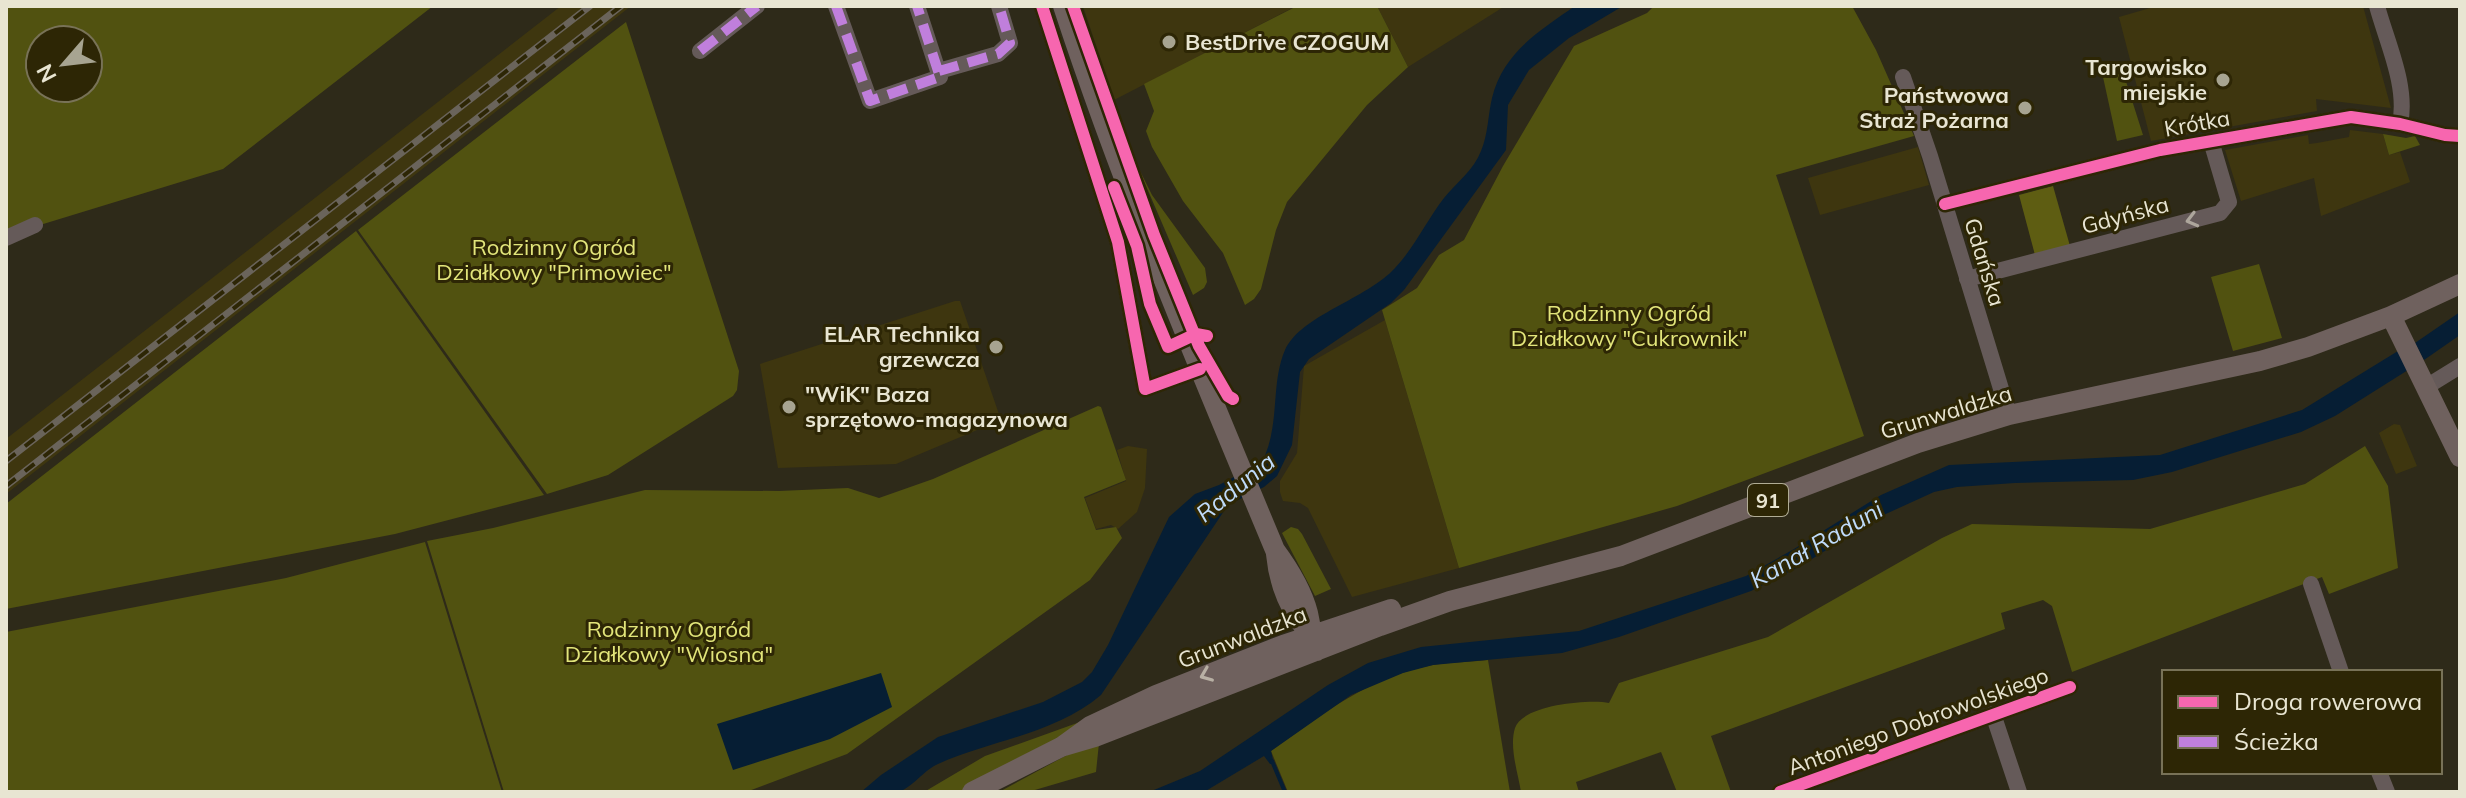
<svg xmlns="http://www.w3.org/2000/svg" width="2466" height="798" font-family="Mulish,sans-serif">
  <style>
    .built { fill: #3e360f }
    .green { fill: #515210; fill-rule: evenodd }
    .forest { fill: #5e5d12 }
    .water { fill: #061e34 }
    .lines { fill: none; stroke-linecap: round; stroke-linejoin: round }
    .stream { stroke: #061e34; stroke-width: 4 }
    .minor { stroke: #655a59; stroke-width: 16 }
    .major { stroke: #6f615e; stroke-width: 20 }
    .rail-casing { stroke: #6a645b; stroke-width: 7 }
    .rail { stroke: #2d2605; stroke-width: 4; stroke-dasharray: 12; stroke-linecap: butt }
    .quiet { stroke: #c07fdc; stroke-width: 10; stroke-dasharray: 20 10; stroke-linecap: butt }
    .cycleway-casing { stroke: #2d2605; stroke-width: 17 }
    .cycleway { stroke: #f766af; stroke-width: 12 }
    .oneway { stroke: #ada69c }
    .oneway2 { stroke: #b8b0a4 }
    .poi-dot { fill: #a7a491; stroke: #2d2605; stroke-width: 3 }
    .labels { text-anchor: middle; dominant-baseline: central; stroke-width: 6; stroke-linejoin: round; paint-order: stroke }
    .shield { fill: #2d2605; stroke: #b0ac94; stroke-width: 2 }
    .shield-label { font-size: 20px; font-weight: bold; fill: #e8e5d2 }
    .poi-label { font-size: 22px; font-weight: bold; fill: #e8e5d2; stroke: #2d2605; text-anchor: end }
    .street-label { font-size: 22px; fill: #e8e5d2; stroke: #2d2605 }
    .park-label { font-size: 22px; fill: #e2e57a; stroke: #2d2605 }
    .water-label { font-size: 24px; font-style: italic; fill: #bfdbfa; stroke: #2d2605 }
  </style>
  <rect width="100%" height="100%" fill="#2e2a19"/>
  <path class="built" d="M561 6H631L6 494V439Z
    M1083 6H1296L1114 100Z
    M1377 6H1505L1408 67Z
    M2157 6H2363L2391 108 2316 99 2317 111 2151 141 2119 17Z
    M2350 130 2383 134 2389 155 2400 152 2410 182 2321 216 2314 178 2241 201 2225 150 2308 135 2309 144 2317 143 2349 137Z
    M1918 147 1929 185 1820 215 1808 178Z
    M955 301H960L1001 420 896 464 778 468 760 364Z
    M1385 320 1459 568 1352 597 1308 508 1300 503 1283 501 1280 492V481L1297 453 1304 366Z
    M2394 424 2400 425 2417 466 2396 474 2379 433Z
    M1128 446 1147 449 1145 488 1137 512 1118 529 1111 525 1096 529 1085 498 1126 481 1117 450Z"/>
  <path class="green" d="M6 6H433L223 169 40 225 6 231ZM40 40H88V88H40Z
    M1297 6H1377L1408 67 1367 105 1287 202 1276 230 1261 289 1254 299 1245 305 1223 253 1183 201 1152 147 1146 131 1154 111 1144 84Z
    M1654 6H1852L1876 50 1914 136 1776 175 1864 436 1677 506 1459 568 1382 310 1417 288 1439 255 1464 240 1503 166 1574 46 1647 13Z
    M626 22 739 371 737 390 733 396 608 475 547 494 358 230Z
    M2123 72 2143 135 2117 141 2103 77Z
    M2383 134 2406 138 2415 136 2420 145 2389 155Z
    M1137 165 1152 195 1205 268 1207 282 1204 288 1193 295Z
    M356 231 544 495 395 534 6 609V504Z
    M2259 264 2282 338 2233 351 2211 277Z
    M1098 406 1101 407 1126 480 1084 497 1096 530 1116 527 1122 538 1090 580 847 754 746 792H504L427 541 493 528 645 490 779 491 848 488 879 498 933 479Z
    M2365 446 2388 486 2398 568 2329 594 2322 577 2072 672 2052 606 2043 600 2001 613 2005 629 1711 736 1731 792H1677L1661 752 1576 782 1579 792H1521C1518 773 1509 747 1515 728 1522 705 1589 699 1609 703L1619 683 1768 637 1942 538 1972 524 2150 529 2305 484Z
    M1291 527 1298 529 1302 534 1331 589 1315 596 1282 533Z
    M425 542 502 792H6V632L286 578Z
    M1488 660 1510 792H1288L1271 751C1321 715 1370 676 1433 665 1451 662 1470 662 1488 660Z
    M1091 718 1092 721 959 792H924L985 756Z
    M1099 743 1096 772 1028 792H999L1080 748Z"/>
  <path class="forest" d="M2053 186 2070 246 2035 255 2019 195Z"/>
  <path class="water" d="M1575 6H1623L1569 38 1529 70 1508 105 1506 150 1404 290 1391 303 1309 359 1300 372 1292 445 1277 476 1264 487 1228 505 1101 695C1055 734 992 740 938 764 924 770 912 788 898 792 888 795 872 792 861 792L881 775 938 737 1043 702 1082 682 1092 672 1108 645 1169 517 1195 494 1219 485 1262 462C1281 424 1270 385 1285 350 1301 315 1367 299 1395 268 1414 248 1427 220 1444 198 1456 183 1474 170 1481 151 1488 135 1488 115 1492 98 1503 53 1539 31 1575 6Z
    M2460 312V335L2424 360 2415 343Z
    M2398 351 2408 370 2335 416 2301 432 2172 472 2133 480 2015 483 1957 487 1934 492 1877 518 1804 564 1751 591 1619 637 1562 653 1433 665 1403 673 1351 695 1271 751 1274 764H1270L1264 756 1204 792H1149L1200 771 1328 685 1368 663 1421 647 1579 631 1746 576 1794 549 1881 495 1949 465 2160 455 2302 410Z
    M881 673 892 707 830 739 733 770 717 724Z"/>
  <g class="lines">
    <path class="stream" d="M1272 761 1285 792"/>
    <path class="minor" d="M836 6 870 101 940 77 917 6
      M1042 6 1118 242 1145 389 1200 369
      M2377 6C2387 43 2408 86 2400 124
      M700 51 757 6
      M939 71 998 54 1010 43 999 6
      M1903 77 1930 156 2009 415
      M1945 204 2160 150 2351 117 2400 124 2445 135 2460 136
      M6 238 35 225
      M1967 279 2220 213 2229 202 2211 141
      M2426 387 2460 366
      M2311 584 2341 672
      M1993 714 2019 792
      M2379 772 2387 792
      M1780 792 2070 687"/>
    <path class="major" d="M1063 6C1124 192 1200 370 1275 550 1289 569 1302 590 1308 613 1311 627 1312 638 1317 651
      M2391 316 2460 457
      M1276 554C1279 586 1290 611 1311 636
      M1061 747 1095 737 1380 626 1450 601 1621 556 1918 443 2009 415 2260 361 2308 347 2391 316 2460 284
      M972 792 1061 747 1090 726 1156 695 1283 645 1391 609"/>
    <defs>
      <path id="rail" d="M6 461 590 6
        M6 486 621 6"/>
    </defs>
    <use href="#rail" class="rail-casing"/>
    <use href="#rail" class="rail"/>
    <path class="quiet" d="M836 6 870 101 940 77 917 6
      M700 51 757 6
      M939 71 998 54 1010 43 999 6"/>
    <defs>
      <path id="cycleway" d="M1042 6 1118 242 1145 389 1200 369
        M1073 6 1154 235 1199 346 1228 396 1233 399
        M1114 187 1137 246 1150 304 1168 347 1196 334 1207 336
        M1945 204 2160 150 2351 117 2400 124 2445 135 2460 136
        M1780 792 2070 687"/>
    </defs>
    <use href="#cycleway" class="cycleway-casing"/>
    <use href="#cycleway" class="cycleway"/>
  </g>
  <defs><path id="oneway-chevron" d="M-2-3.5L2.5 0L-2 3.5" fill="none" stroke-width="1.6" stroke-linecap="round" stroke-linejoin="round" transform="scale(2)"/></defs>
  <use class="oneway" href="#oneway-chevron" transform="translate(2192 220) rotate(165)"/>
  <use class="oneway2" href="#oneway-chevron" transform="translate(1206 675) rotate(158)"/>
  <g class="poi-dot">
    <circle cx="1169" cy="42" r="8"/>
    <circle cx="2223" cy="80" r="8"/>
    <circle cx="2025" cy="108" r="8"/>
    <circle cx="996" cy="347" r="8"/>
    <circle cx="789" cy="407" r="8"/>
  </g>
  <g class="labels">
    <rect class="shield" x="1748" y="484" width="40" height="32" rx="6"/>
    <g class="shield-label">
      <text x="1768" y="500">91</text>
    </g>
    <g class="poi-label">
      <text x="1185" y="42" text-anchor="start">BestDrive CZOGUM</text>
      <text x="2207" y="67">Targowisko<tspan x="2207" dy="25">miejskie</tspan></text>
      <text x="2009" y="95">Państwowa<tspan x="2009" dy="25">Straż Pożarna</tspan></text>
      <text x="980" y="334">ELAR Technika<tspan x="980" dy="25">grzewcza</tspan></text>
      <text x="805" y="394" text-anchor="start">"WiK" Baza<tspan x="805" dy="25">sprzętowo-magazynowa</tspan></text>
    </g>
    <g class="street-label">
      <text transform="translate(2197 123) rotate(-10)">Krótka</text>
      <text transform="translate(2125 215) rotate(-15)">Gdyńska</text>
      <text transform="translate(1985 262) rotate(73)">Gdańska</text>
      <text transform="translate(1946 412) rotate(-17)">Grunwaldzka</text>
      <text transform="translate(1242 637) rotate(-21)">Grunwaldzka</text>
      <text transform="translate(1918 721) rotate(-20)">Antoniego Dobrowolskiego</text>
    </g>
    <g class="park-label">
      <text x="554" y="247">Rodzinny Ogród<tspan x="554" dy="25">Działkowy "Primowiec"</tspan></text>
      <text x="1629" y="313">Rodzinny Ogród<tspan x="1629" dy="25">Działkowy "Cukrownik"</tspan></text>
      <text x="669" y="629">Rodzinny Ogród<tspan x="669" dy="25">Działkowy "Wiosna"</tspan></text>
    </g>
    <g class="water-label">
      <text transform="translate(1235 487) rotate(-39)">Radunia</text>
      <text transform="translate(1816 544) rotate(-30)">Kanał Raduni</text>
    </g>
  </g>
  <rect width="2466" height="798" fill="none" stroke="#e8e5d2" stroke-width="16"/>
  <rect x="2162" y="670" width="280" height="104" fill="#2d2605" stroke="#787257" stroke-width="2"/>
  <rect x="2178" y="696" width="40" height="12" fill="#f766af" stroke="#787257" stroke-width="2"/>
  <text x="2234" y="710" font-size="24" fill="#e8e5d2">Droga rowerowa</text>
  <rect x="2178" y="736" width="40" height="12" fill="#c07fdc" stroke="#787257" stroke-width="2"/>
  <text x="2234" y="750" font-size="24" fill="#e8e5d2">Ścieżka</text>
  <g transform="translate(64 64) rotate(242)"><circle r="38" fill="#2d2605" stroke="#787257" stroke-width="2"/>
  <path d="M0-6L14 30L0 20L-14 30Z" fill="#a7a491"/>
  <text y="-12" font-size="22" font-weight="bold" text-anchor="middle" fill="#e8e5d2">N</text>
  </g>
</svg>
